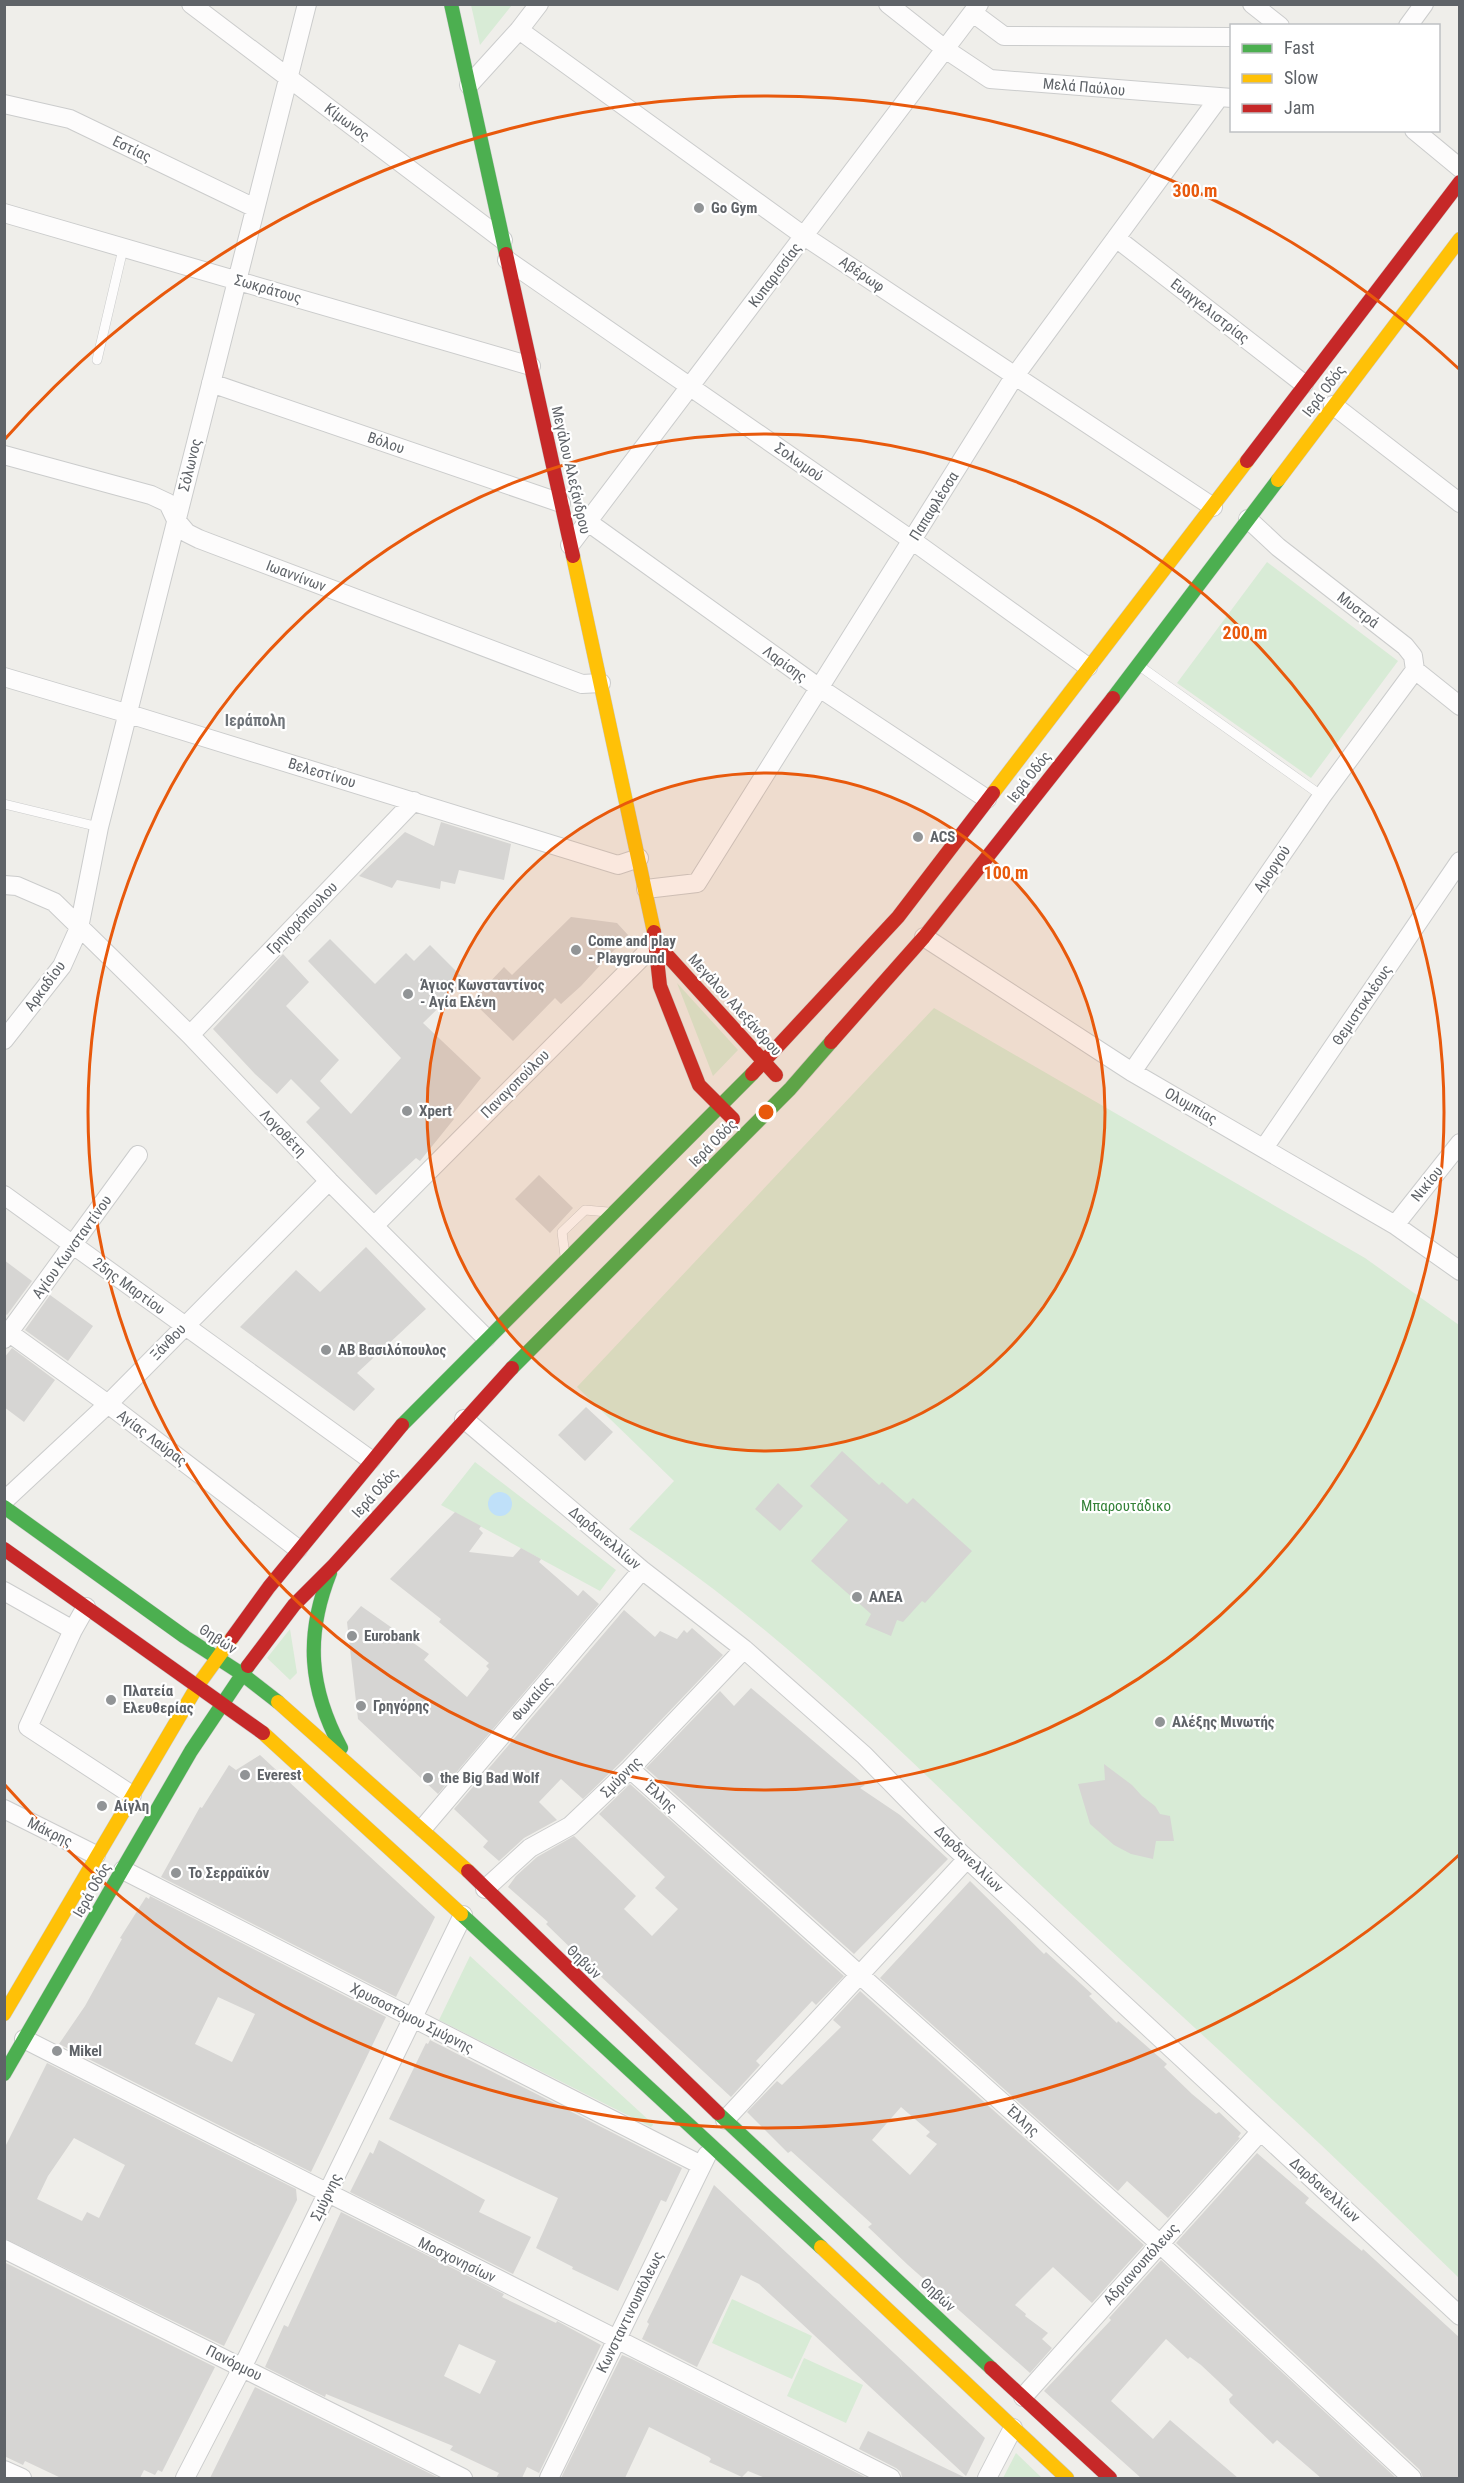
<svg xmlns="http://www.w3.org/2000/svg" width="1464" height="2483" font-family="'Roboto Condensed',sans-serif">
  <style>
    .green { fill: #d8ebd6 }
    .water { fill: #bfe0f9 }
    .building { fill: #d6d5d3; fill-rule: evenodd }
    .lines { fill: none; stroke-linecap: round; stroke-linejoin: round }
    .lane-casing { stroke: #cbcccc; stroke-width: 10 }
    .street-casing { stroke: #cbcccc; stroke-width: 20 }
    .fast-casing { stroke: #cacacb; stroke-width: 15 }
    .slow-casing { stroke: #cacacb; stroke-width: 15 }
    .jam-casing { stroke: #cacacb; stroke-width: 15 }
    .lane { stroke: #fdfcfc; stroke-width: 9 }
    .street { stroke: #fdfcfc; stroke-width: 18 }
    .fast { stroke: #4caf50; stroke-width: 14 }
    .slow { stroke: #ffc107; stroke-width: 14 }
    .jam { stroke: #c62828; stroke-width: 14 }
    .ring { fill: none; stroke: #e8590c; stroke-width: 3 }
    .poi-dot { fill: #919496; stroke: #fff; stroke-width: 2 }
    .labels { text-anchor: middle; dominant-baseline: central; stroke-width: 4.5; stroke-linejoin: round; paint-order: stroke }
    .street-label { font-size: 15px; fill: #5f6368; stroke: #fff }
    .poi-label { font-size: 15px; font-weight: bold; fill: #5f6368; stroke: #fff; text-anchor: start }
    .park-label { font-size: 15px; fill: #348238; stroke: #fff }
    .neighbourhood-label { font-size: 16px; font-weight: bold; fill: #70757a; stroke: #fff }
    .centre { fill: #e8590c; stroke: #fff; stroke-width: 3 }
    .ring-label { font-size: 18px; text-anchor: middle; font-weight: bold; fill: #e8590c; stroke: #fff; stroke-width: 4.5; stroke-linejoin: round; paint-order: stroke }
  </style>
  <rect width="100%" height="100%" fill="#efeeea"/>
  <path class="green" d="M471 5H512L480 45Z
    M1267 562 1398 661 1311 778 1177 683Z
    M677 983 738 1050 713 1076Z
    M934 1008 1365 1258 1459 1325V2278C1398 2219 1338 2160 1276 2103 1199 2031 1121 1961 1045 1889 912 1763 783 1630 629 1529L674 1481 577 1387Z
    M475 1462 616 1570 600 1591 441 1505Z
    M290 1629 297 1673 290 1680 267 1658Z
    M470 1956 653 2124V2125L651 2127 439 2020Z
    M732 2299 812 2336 792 2379 712 2343Z
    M804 2358 863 2385 846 2423 787 2396Z
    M1016 2453 1042 2478H1003Z"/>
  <path class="water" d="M488 1504a12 12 0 1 1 24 0a12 12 0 1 1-24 0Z"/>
  <path class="building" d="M441 822 511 844 504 880 459 870 455 884 441 881 440 889 397 880 392 888 359 876 405 832 434 846Z
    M571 917 617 923 628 935 581 986 561 1004 555 998 513 1041 472 1001 504 967 512 975Z
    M330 939 375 984 406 953 414 961 430 945 466 981 423 1023 481 1078 451 1116 454 1119 420 1161 416 1158 376 1195 306 1122 320 1108 291 1079 277 1094 255 1074 213 1029 283 954 309 982 286 1006 339 1060 320 1081 351 1114 401 1058 308 961Z
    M539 1175 573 1208 550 1233 515 1199Z
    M366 1247 426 1309 357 1373 375 1389 354 1411 240 1327 296 1270 320 1292Z
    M4 1260 32 1281 7 1315 4 1313Z
    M50 1295 93 1326 68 1361 25 1330Z
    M12 1348 55 1380 24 1422 4 1407V1358Z
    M586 1407 613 1432 585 1461 558 1435Z
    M842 1451 879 1485 882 1482 907 1504 913 1498 972 1551 925 1603 922 1601 903 1622 897 1620 891 1636 865 1625 871 1614 811 1561 848 1520 810 1486Z
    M778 1483 803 1506 780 1531 755 1509Z
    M455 1512 481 1526 479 1529 483 1533 469 1552 513 1557 521 1548 541 1559 539 1562 578 1596 583 1590 599 1604 438 1794 358 1719 347 1622 361 1606 429 1654 424 1660 467 1697 489 1669 486 1666 489 1663 439 1622 441 1619 390 1579Z
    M624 1610 655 1637 660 1631 677 1639 684 1630 687 1633 692 1628 723 1655 622 1761 583 1799 561 1779 539 1802 557 1820 524 1838 499 1861 483 1847 488 1841 454 1809Z
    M751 1688 865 1785 860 1788 900 1815 948 1859 854 1954 646 1768 720 1691 734 1706Z
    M260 1755 435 1917 396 1997 161 1877 200 1807 202 1808 229 1765 236 1770Z
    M1104 1764 1132 1785 1142 1796 1155 1806 1160 1814 1170 1816 1174 1841H1156L1153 1859 1131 1854 1114 1845 1090 1824 1078 1784 1105 1780Z
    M630 1784 844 1976 816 2005 812 2001 756 2061 760 2065 731 2097 584 1961 546 1924 548 1922 508 1887 516 1876 537 1857 574 1836 636 1896 624 1909 652 1936 678 1909 655 1888 665 1877 599 1814Z
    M970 1881 1044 1954 1046 1952 1092 1994 1089 1996 1117 2023 1118 2021 1167 2064 1164 2067 1192 2094 1216 2114 1219 2112 1241 2133 1238 2137 1240 2138 1168 2218 1127 2181 1118 2191 880 1978Z
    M150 1896 386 2017 311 2172 59 2044 85 2006 122 1939 120 1938 146 1897 149 1899ZM218 1997 255 2014 232 2062 195 2044Z
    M860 1991 1144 2245 1092 2303 1053 2267 1015 2305 1026 2314 1025 2316 1048 2333 1042 2339 1052 2348 1030 2373 908 2265 868 2227 872 2224 791 2151 788 2153 747 2112 777 2081 782 2085 841 2027 833 2020ZM901 2107 930 2132 926 2136 937 2144 910 2175 872 2140Z
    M430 2040 682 2168 666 2202 661 2200 618 2291 572 2269 573 2267 536 2248 558 2198 389 2119 426 2043 428 2044Z
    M47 2063 296 2189 297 2200 224 2346 4 2238V2149ZM74 2138 125 2165 99 2218 87 2212 82 2221 37 2199 48 2176Z
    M379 2140 485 2200 479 2212 531 2237 513 2274 350 2192 370 2152 373 2154Z
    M1257 2153 1309 2198 1305 2203 1362 2251 1363 2249 1460 2338V2478H1423L1420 2470 1176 2243Z
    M714 2185 985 2438 966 2476 759 2284 741 2275 697 2367 642 2339 649 2324 647 2322Z
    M341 2212 504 2294 502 2297 556 2323 557 2321 601 2345 539 2473 527 2467 522 2478H496L499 2473 450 2450 453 2446 326 2394 325 2397 265 2367 284 2325 288 2327ZM459 2344 496 2361 480 2394 444 2376Z
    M1161 2260 1396 2478H1321L1277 2440 1273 2444 1230 2403 1229 2399 1233 2395 1201 2365 1190 2357 1188 2359 1166 2339 1111 2401 1153 2439 1170 2420 1238 2478H1141L1044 2391 1111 2320 1109 2318Z
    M4 2262 215 2367 162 2472 158 2470 155 2475 144 2470 140 2478H61L25 2461 23 2465 4 2456Z
    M622 2355 632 2359 867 2478H765L748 2471 742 2477 709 2462 711 2459 709 2457 649 2427 625 2478H561Z
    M255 2387 439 2478H210Z
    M868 2431 966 2478H902L901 2472 896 2468 859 2449Z"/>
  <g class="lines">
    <defs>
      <path id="lane" d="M97 360 123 249
        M1141 667 1322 796
        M4 804 99 827
        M565 1256 562 1232 585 1210 608 1212"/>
      <path id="street" d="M191 4 503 240
        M888 4 945 49 990 79 1232 98
        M1252 4 1280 26
        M973 13 1004 36 1232 37
        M1408 26 1424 4
        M519 30 804 236 1213 507
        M469 85 519 30 539 4
        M4 104 70 119 255 208
        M1414 130 1460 168
        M4 213 531 366
        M1116 238 1304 384
        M507 260 913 541 1088 667
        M211 383 561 503
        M1333 405 1460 503
        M4 455 151 495 168 503 176 520 187 533 199 539 582 684 601 683
        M1248 519 1278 547 1405 646 1413 656 1415 670 1460 706
        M588 522 818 687 987 799
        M570 545 979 4
        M4 677 129 714 618 865 639 858
        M4 885 17 886 54 902 190 1035 329 1181 486 1338
        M646 889 697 883 1014 377 1218 99
        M924 937 1132 1072 1395 1225 1460 1271
        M190 1035 414 801
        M4 1040 62 966 79 928 99 827 307 4
        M1132 1072 1322 796 1415 670
        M1264 1148 1460 861
        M4 1195 371 1460
        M1395 1225 1460 1143
        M374 1226 656 943
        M4 1329 108 1404 298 1549
        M4 1339 138 1155
        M464 1419 642 1570 744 1649 864 1755 952 1845 1460 2316
        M4 1501 108 1404 329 1181
        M4 1591 73 1630
        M86 1607 73 1630 28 1727 132 1795
        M630 1769 1159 2243 1412 2478
        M4 1809 96 1855
        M423 1828 642 1570
        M123 1870 701 2165
        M485 1889 530 1848 570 1826 630 1769 744 1649
        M24 2039 891 2478
        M725 2120 967 1859
        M4 2249 463 2478
        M1023 2397 1260 2132
        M4 2470 22 2478
        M185 2478 242 2368 463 1915
        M549 2478 707 2155
        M987 2478 1013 2428"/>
      <path id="fast" d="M451 4 506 254
        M1113 698 1278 480
        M512 1368 790 1089 831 1042
        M402 1425 752 1074
        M4 1507 185 1637 242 1674 278 1702
        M330 1573C305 1636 309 1688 341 1748
        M461 1914 821 2247
        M4 2074 191 1751 248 1666
        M718 2113 991 2368"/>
      <path id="slow" d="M1278 480 1460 239
        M573 556 654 932
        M993 793 1247 461
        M278 1702 468 1871
        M263 1733 461 1914
        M4 2014 198 1685 232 1638
        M821 2247 1067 2478"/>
      <path id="jam" d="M506 254 573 556
        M1247 461 1460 182
        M654 932 660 986 699 1085 733 1119
        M656 943 776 1075
        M831 1042 924 937 1113 698
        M752 1074 898 917 993 793
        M4 1549 263 1733
        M232 1638 269 1587 402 1425
        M248 1666 294 1605 334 1565 512 1368
        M468 1871 718 2113
        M991 2368 1110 2478"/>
    </defs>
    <use href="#lane" class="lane-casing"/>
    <use href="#street" class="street-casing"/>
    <use href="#fast" class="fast-casing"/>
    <use href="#slow" class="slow-casing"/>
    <use href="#jam" class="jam-casing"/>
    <use href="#lane" class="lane"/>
    <use href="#street" class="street"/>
    <use href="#fast" class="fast"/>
    <use href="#slow" class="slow"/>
    <use href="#jam" class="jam"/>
  </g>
  <circle cx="766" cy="1112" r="339" fill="#e8590c" fill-opacity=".12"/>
  <g class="ring">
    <circle cx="766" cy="1112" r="339"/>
    <circle cx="766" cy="1112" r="678"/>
    <path d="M1459 1855A1016 1016 0 0 1 5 1785M5 439A1016 1016 0 0 1 1459 369"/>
  </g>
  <g class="poi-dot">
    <circle cx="699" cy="208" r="6"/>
    <circle cx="918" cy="837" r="6"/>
    <circle cx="576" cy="950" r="6"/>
    <circle cx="408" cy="994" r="6"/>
    <circle cx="407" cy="1111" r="6"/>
    <circle cx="326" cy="1350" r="6"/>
    <circle cx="857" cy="1597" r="6"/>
    <circle cx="352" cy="1636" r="6"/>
    <circle cx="111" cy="1700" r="6"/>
    <circle cx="361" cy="1706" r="6"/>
    <circle cx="1160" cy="1722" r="6"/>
    <circle cx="245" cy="1775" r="6"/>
    <circle cx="428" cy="1778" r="6"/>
    <circle cx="102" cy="1806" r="6"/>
    <circle cx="176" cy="1873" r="6"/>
    <circle cx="57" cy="2051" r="6"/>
  </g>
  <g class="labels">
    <g class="street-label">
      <text transform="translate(1084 87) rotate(5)">Μελά Παύλου</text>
      <text transform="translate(347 122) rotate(37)">Κίμωνος</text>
      <text transform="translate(132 149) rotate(26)">Εστίας</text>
      <text transform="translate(862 274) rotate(34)">Αβέρωφ</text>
      <text transform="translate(775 275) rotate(-53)">Κυπαρισσίας</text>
      <text transform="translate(268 289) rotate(16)">Σωκράτους</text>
      <text transform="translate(1210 311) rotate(38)">Ευαγγελιστρίας</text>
      <text transform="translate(1324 391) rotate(-53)">Ιερά Οδός</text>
      <text transform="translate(386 443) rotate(19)">Βόλου</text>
      <text transform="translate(799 462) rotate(35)">Σολωμού</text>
      <text transform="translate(190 465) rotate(-76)">Σόλωνος</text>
      <text transform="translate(571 470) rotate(77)">Μεγάλου Αλεξάνδρου</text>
      <text transform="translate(934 506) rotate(-58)">Παπαφλέσσα</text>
      <text transform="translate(296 576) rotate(21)">Ιωαννίνων</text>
      <text transform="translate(1358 610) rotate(38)">Μυστρά</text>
      <text transform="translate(785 664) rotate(36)">Λαρίσης</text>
      <text transform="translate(322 773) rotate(17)">Βελεστίνου</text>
      <text transform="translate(1029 777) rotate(-52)">Ιερά Οδός</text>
      <text transform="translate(1272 869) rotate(-56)">Αμοργού</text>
      <text transform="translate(302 918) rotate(-46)">Γρηγορόπουλου</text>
      <text transform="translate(45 986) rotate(-54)">Αρκαδίου</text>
      <text transform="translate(735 1005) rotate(48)">Μεγάλου Αλεξάνδρου</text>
      <text transform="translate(1362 1005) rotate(-56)">Θεμιστοκλέους</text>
      <text transform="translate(515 1084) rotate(-45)">Παναγοπούλου</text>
      <text transform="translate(1191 1106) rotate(30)">Ολυμπίας</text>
      <text transform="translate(283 1133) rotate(46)">Λογοθέτη</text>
      <text transform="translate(713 1143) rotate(-45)">Ιερά Οδός</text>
      <text transform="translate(1427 1184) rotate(-51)">Νικίου</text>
      <text transform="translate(72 1247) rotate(-54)">Αγίου Κωνσταντίνου</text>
      <text transform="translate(129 1286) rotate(36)">25ης Μαρτίου</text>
      <text transform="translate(168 1342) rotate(-46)">Ξάνθου</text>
      <text transform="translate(152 1438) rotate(37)">Αγίας Λαύρας</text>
      <text transform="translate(375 1493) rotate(-48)">Ιερά Οδός</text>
      <text transform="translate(605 1538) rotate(40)">Δαρδανελλίων</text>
      <text transform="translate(218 1639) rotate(33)">Θηβών</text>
      <text transform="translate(532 1699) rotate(-49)">Φωκαίας</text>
      <text transform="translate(621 1777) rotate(-45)">Σμύρνης</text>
      <text transform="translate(661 1797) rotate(42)">Έλλης</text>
      <text transform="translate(50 1832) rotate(26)">Μάκρης</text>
      <text transform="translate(969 1859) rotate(44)">Δαρδανελλίων</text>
      <text transform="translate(92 1890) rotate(-60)">Ιερά Οδός</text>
      <text transform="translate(584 1962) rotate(44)">Θηβών</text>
      <text transform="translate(412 2018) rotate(27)">Χρυσοστόμου Σμύρνης</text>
      <text transform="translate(1023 2121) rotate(42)">Έλλης</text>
      <text transform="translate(1325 2190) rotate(42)">Δαρδανελλίων</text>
      <text transform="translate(326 2197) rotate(-64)">Σμύρνης</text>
      <text transform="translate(457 2260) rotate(26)">Μοσχονησίων</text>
      <text transform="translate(1141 2264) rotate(-48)">Αδριανουπόλεως</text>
      <text transform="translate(938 2295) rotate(43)">Θηβών</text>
      <text transform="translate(630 2312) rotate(-64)">Κωνσταντινουπόλεως</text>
      <text transform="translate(234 2363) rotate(27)">Πανόρμου</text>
    </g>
    <g class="poi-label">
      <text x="711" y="208">Go Gym</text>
      <text x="930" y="837">ACS</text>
      <text x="588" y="941">Come and play<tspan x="588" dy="17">- Playground</tspan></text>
      <text x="420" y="985">Άγιος Κωνσταντίνος<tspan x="420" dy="17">- Αγία Ελένη</tspan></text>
      <text x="419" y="1111">Xpert</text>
      <text x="338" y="1350">ΑΒ Βασιλόπουλος</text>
      <text x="869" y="1597">ΑΛΕΑ</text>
      <text x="364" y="1636">Eurobank</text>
      <text x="123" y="1691">Πλατεία<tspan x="123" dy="17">Ελευθερίας</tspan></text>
      <text x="373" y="1706">Γρηγόρης</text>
      <text x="1172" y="1722">Αλέξης Μινωτής</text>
      <text x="257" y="1775">Everest</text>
      <text x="440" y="1778">the Big Bad Wolf</text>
      <text x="114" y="1806">Αίγλη</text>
      <text x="188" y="1873">Το Σερραϊκόν</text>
      <text x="69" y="2051">Mikel</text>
    </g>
    <g class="park-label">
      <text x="1126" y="1506">Μπαρουτάδικο</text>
    </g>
    <g class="neighbourhood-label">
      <text x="255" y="720">Ιεράπολη</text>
    </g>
  </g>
  <circle cx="766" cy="1112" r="9" class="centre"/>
  <g class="ring-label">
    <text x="1195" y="197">300 m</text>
    <text x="1245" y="639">200 m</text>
    <text x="1006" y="879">100 m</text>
  </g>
  <rect width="1464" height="2483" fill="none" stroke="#5f6368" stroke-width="12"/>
  <rect x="1230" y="24" width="210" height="108" fill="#ffffff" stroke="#bfc1c3" stroke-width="1.5"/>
  <rect x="1242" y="44" width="30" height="9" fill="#4caf50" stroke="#bfc1c3" stroke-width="1.5"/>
  <text x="1284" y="54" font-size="18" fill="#5f6368">Fast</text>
  <rect x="1242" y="74" width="30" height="9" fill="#ffc107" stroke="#bfc1c3" stroke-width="1.5"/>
  <text x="1284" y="84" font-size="18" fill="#5f6368">Slow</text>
  <rect x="1242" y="104" width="30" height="9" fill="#c62828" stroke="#bfc1c3" stroke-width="1.5"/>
  <text x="1284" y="114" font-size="18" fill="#5f6368">Jam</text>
</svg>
